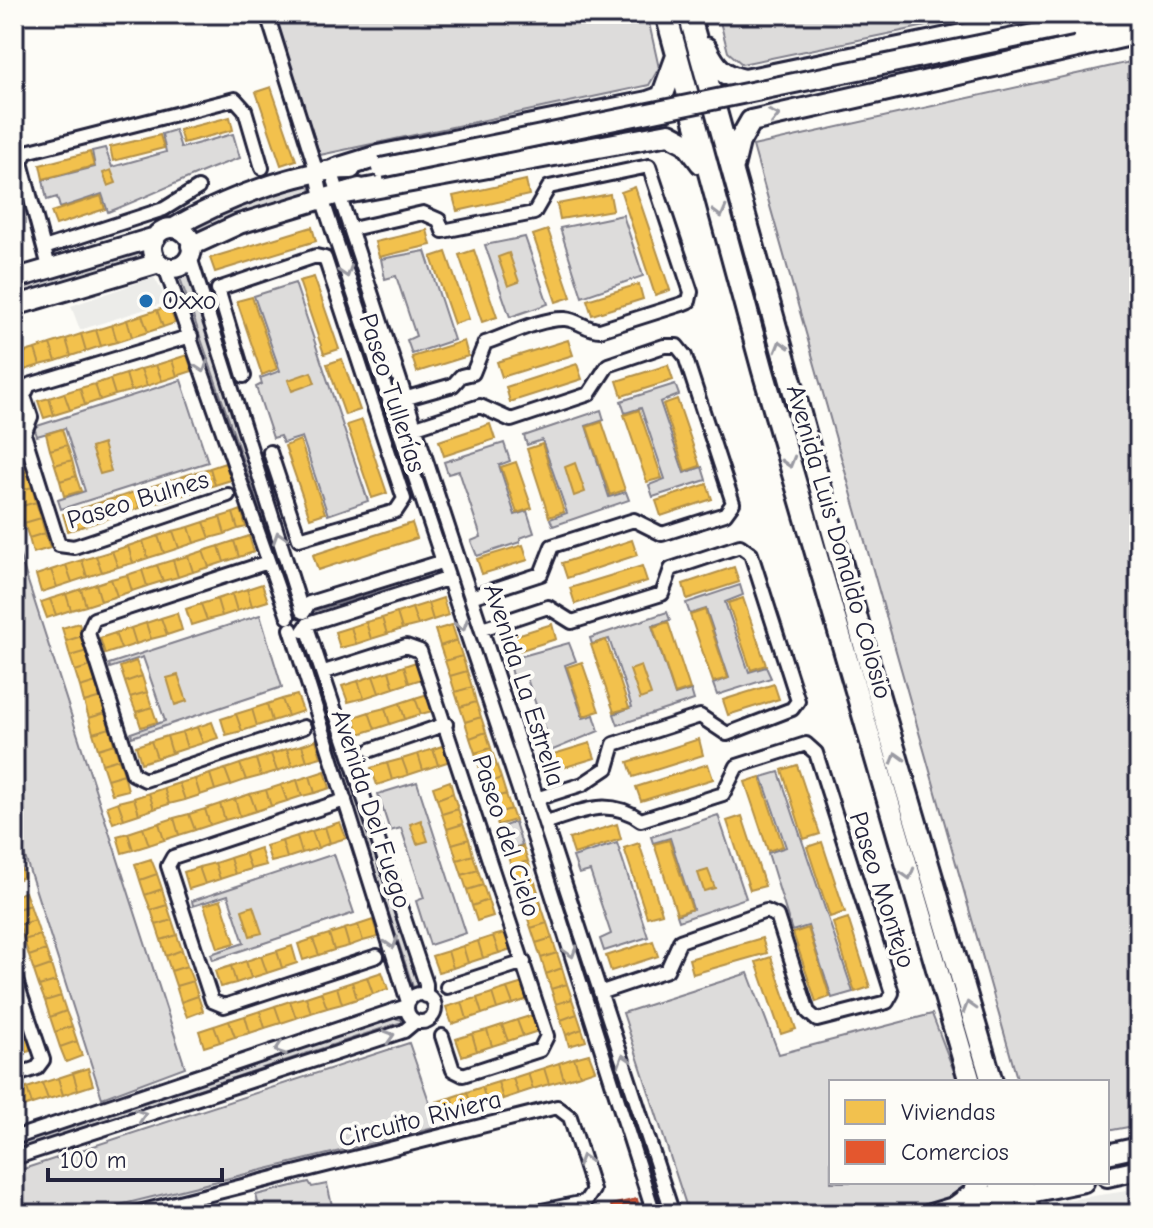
<svg xmlns="http://www.w3.org/2000/svg" width="1153" height="1228" font-family="'Comic Neue',sans-serif">
  <style>
    .built { fill: #ecece9 }
    .green { fill: #dddcdb; stroke: #807f8b; stroke-width: 2 }
    .homes { fill: #f2c14e; stroke: #b49148; stroke-width: 2 }
    .shops { fill: #e4572e; stroke: #aa4732; stroke-width: 2 }
    .lines { fill: none; stroke-linecap: round; stroke-linejoin: round }
    .street-casing { stroke: #22223b; stroke-width: 18 }
    .secondary-casing { stroke: #22223b; stroke-width: 24 }
    .primary-casing { stroke: #22223b; stroke-width: 26 }
    .street { stroke: #fdfcf7; stroke-width: 12 }
    .secondary { stroke: #fdfcf7; stroke-width: 18 }
    .primary { stroke: #fdfcf7; stroke-width: 20 }
    .secondary-bridge-casing { stroke: #22223b; stroke-width: 24; stroke-linecap: butt }
    .secondary-bridge { stroke: #fdfcf7; stroke-width: 18 }
    .oneway { stroke: #9a9aa2 }
    .poi-dot { fill: #1f6fb2; stroke: #fdfcf7; stroke-width: 3 }
    .labels { text-anchor: middle; dominant-baseline: central; stroke-width: 8; stroke-linejoin: round; paint-order: stroke }
    .poi-label { font-size: 26px; fill: #22223b; stroke: #fdfcf7; text-anchor: start }
    .street-label { font-size: 26px; fill: #22223b; stroke: #fdfcf7 }
  </style>
  <rect width="100%" height="100%" fill="#fdfcf7"/>
  <filter id="ink" filterUnits="userSpaceOnUse"><feTurbulence type="fractalNoise" baseFrequency=".0125" numOctaves="2"/><feDisplacementMap in="SourceGraphic" scale="16" xChannelSelector="R" yChannelSelector="G"/><feConvolveMatrix kernelMatrix="1 2 1 2 8 2 1 2 1" color-interpolation-filters="sRGB"/></filter>
  <g filter="url(#ink)">
    <path class="built" d="M154 277 168 302 80 330 71 306Z
      M1134 1190 1139 1214H1048L1045 1203Z"/>
    <path class="green" d="M272 14H647L659 68 649 85 320 155Z
      M718 14H984L742 64 728 52Z
      M1139 60V1125L1107 1131V1082H1018L753 146Z
      M175 130 181 148 233 134 240 158C194 173 153 195 108 212L102 194 60 208 57 197 47 200 43 180 95 167 92 151 105 148 112 167 166 152 162 134Z
      M719 165 724 168 987 1082H978L857 673 716 170Z
      M304 185H311L310 193 216 224 198 234 189 231 191 226 212 215Z
      M623 215 643 276 582 297 560 228Z
      M525 237 548 304 510 317 485 245Z
      M148 246 149 254 14 298V289Z
      M347 246 352 248 444 532 442 536 438 533 345 251Z
      M425 251 454 340 412 354 407 340 416 336 396 276 385 279 381 259Z
      M184 272 189 278 292 594 290 597 180 278Z
      M295 283 368 501 328 515 302 437 283 443 280 436 273 438 256 387 262 384 260 378 280 371 254 296Z
      M181 380 208 462 61 509 58 500 85 491 65 428 37 436 34 427Z
      M675 384 679 395 660 402 684 473 702 467 706 480 653 497 649 485 665 479 641 408 625 413 621 401Z
      M601 410 604 420 586 426 609 497 626 492 629 500 553 526 550 519 567 513 542 440 527 445 524 436Z
      M504 443 510 461 499 465 515 515 527 511 534 533 520 538V542L477 556 471 541 481 537 459 471 448 474 444 462Z
      M14 538 185 1067 102 1098 14 822Z
      M447 549 501 704 499 709 495 707Z
      M432 572 434 575 311 612 312 610Z
      M740 585 743 595 725 602 749 672 766 667 771 678 717 695 713 684 729 678 706 609 690 614 686 603Z
      M667 612 670 620 652 626 675 695 691 690 694 700 618 725 614 714 632 707 609 639 592 644 590 638Z
      M260 615 282 687 132 737 131 733 165 721 143 657 110 668 109 664Z
      M307 641 420 985 413 987 300 643Z
      M569 643 576 661 565 665 583 718 594 715 599 731 541 755 536 738 546 734 525 673 512 676 508 660Z
      M503 721 557 875 555 878 502 724Z
      M779 772 853 992 832 998 808 926 792 931 768 853 786 847 762 777Z
      M417 782 466 933 430 945 416 901 424 898 401 828 390 831 378 794Z
      M718 815 746 898 679 921 677 915 693 909 670 838 653 843 651 837Z
      M515 822 522 845 506 851 499 828Z
      M617 843 648 937 604 951 600 939 611 934 590 871 579 874 573 857Z
      M334 854 354 913 213 960 211 954 244 943 228 895 193 906 192 901Z
      M569 923 573 926 666 1214H661Z
      M748 973 779 1054 932 1014 958 1082H831V1182H994L1002 1214H689L623 1013Z
      M395 1018 405 1021 14 1150V1142Z
      M409 1043 438 1127 83 1214H14V1172Z
      M309 1182 312 1187 327 1184 334 1214H261L256 1195Z"/>
    <path class="homes" d="M271 87 296 160 281 165 256 92Z
      M230 117 233 130 183 143 179 130Z
      M160 135 164 148 113 161 110 147Z
      M90 152 94 166 43 179 40 165Z
      M111 170 116 183 108 186 103 173Z
      M526 180 529 195 457 211 453 196Z
      M635 187 670 290 655 295 621 192Z
      M610 194 613 210 560 219 557 204Z
      M101 196 105 209 56 225 51 212Z
      M14 223 23 259 14 261Z
      M312 227 316 241 215 272 210 258Z
      M427 230 431 245 379 257 375 242Z
      M548 230 571 297 556 302 533 235Z
      M474 250 497 317 482 322 459 255Z
      M446 252 469 319 454 324 431 257Z
      M509 253 519 282 508 286 498 257Z
      M314 277 339 349 324 354 299 281Z
      M639 284 643 299 592 315 587 300Z
      M252 297 277 369 262 375 237 301Z
      M169 307 175 323 163 327 157 310Z
      M157 310 163 327 148 332 142 315Z
      M142 315 148 332 132 337 127 320Z
      M127 320 132 337 117 342 112 325Z
      M112 325 117 342 101 346 96 330Z
      M96 330 101 346 86 351 81 334Z
      M81 334 86 351 71 356 66 339Z
      M66 339 71 356 56 361 50 344Z
      M568 340 573 355 502 377 497 362Z
      M464 341 468 356 417 372 412 357Z
      M50 344 56 361 40 365 35 349Z
      M35 349 40 365 25 370 19 354Z
      M19 354 25 370 14 374V355Z
      M187 355 192 371 177 376 172 360Z
      M342 359 360 410 345 415 327 364Z
      M172 360 177 376 162 381 156 365Z
      M577 364 582 379 510 402 506 387Z
      M156 365 162 381 147 386 141 369Z
      M668 365 673 380 622 396 617 381Z
      M141 369 147 386 131 391 126 374Z
      M311 372 315 383 292 391 288 380Z
      M126 374 131 391 115 395 110 379Z
      M110 379 115 395 100 400 95 384Z
      M95 384 100 400 85 405 80 388Z
      M80 388 85 405 70 410 64 393Z
      M64 393 70 410 54 415 49 398Z
      M49 398 54 415 44 418 38 401Z
      M677 399 700 466 685 471 663 404Z
      M639 410 662 478 647 482 624 415Z
      M362 420 387 493 372 498 347 425Z
      M602 422 625 490 610 495 587 427Z
      M490 424 495 439 444 456 439 441Z
      M62 429 67 445 50 450 46 434Z
      M300 440 325 513 310 518 285 446Z
      M103 444 111 471 100 474 91 448Z
      M542 444 564 512 549 517 527 449Z
      M67 445 72 460 55 465 50 450Z
      M22 456 27 471 14 475V459Z
      M72 460 76 476 60 481 55 465Z
      M516 462 532 508 517 513 501 467Z
      M225 463 231 480 215 485 210 468Z
      M575 463 585 492 574 496 565 467Z
      M210 468 215 485 201 489 196 472Z
      M27 471 32 487 15 492 14 475Z
      M196 472 201 489 186 494 181 477Z
      M76 476 81 491 64 496 60 481Z
      M181 477 186 494 171 499 165 482Z
      M165 482 171 499 155 503 150 487Z
      M707 484 712 499 661 516 656 501Z
      M32 487 36 502 19 507 15 492Z
      M150 487 155 503 140 508 134 492Z
      M134 492 140 508 125 513 119 497Z
      M119 497 125 513 109 518 104 501Z
      M104 501 109 518 94 523 89 506Z
      M36 502 41 518 24 523 19 507Z
      M89 506 94 523 78 528 73 511Z
      M241 510 246 527 238 529 233 513Z
      M73 511 78 528 68 531 63 514Z
      M233 513 238 529 225 534 220 517Z
      M220 517 225 534 210 538 204 522Z
      M41 518 45 533 29 538 24 523Z
      M204 522 210 538 194 543 189 527Z
      M412 523 417 538 318 570 313 555Z
      M189 527 194 543 179 548 173 531Z
      M173 531 179 548 164 553 158 536Z
      M45 533 50 548 33 553 29 538Z
      M158 536 164 553 148 558 143 541Z
      M249 536 254 552 239 557 234 541Z
      M632 540 637 555 567 578 562 563Z
      M143 541 148 558 133 563 128 546Z
      M234 541 239 557 224 562 219 546Z
      M523 545 528 560 482 574 477 559Z
      M128 546 133 563 118 567 112 551Z
      M219 546 224 562 209 567 203 551Z
      M112 551 118 567 102 572 96 556Z
      M203 551 209 567 193 572 188 556Z
      M96 556 102 572 87 577 82 560Z
      M188 556 193 572 178 577 173 560Z
      M82 560 87 577 72 582 66 565Z
      M173 560 178 577 163 581 157 565Z
      M66 565 72 582 57 587 51 570Z
      M157 565 163 581 147 586 142 570Z
      M642 566 647 581 575 604 570 588Z
      M734 567 739 582 687 599 683 584Z
      M51 570 57 587 41 592 36 575Z
      M142 570 147 586 132 591 127 575Z
      M127 575 132 591 117 596 111 579Z
      M111 579 117 596 101 601 96 584Z
      M96 584 101 601 86 606 81 589Z
      M262 584 268 601 252 606 247 589Z
      M81 589 86 606 71 610 66 594Z
      M247 589 252 606 237 611 232 594Z
      M66 594 71 610 56 615 50 599Z
      M232 594 237 611 222 616 217 599Z
      M443 598 448 615 433 620 428 603Z
      M743 598 766 665 751 670 728 603Z
      M50 599 56 615 47 618 41 602Z
      M217 599 222 616 207 620 201 604Z
      M428 603 433 620 418 625 412 608Z
      M201 604 207 620 191 625 186 609Z
      M412 608 418 625 402 629 397 613Z
      M705 610 728 678 713 682 690 615Z
      M177 613 182 630 167 635 161 618Z
      M397 613 402 629 387 634 382 618Z
      M161 618 167 635 151 639 146 623Z
      M382 618 387 634 371 639 366 622Z
      M366 622 371 639 356 644 351 627Z
      M668 622 690 689 675 694 653 627Z
      M79 623 82 636 66 641 62 628Z
      M146 623 151 639 136 644 131 628Z
      M552 624 556 639 509 654 504 639Z
      M452 625 457 640 440 646 435 630Z
      M351 627 356 644 340 648 335 632Z
      M131 628 136 644 121 649 115 633Z
      M115 633 121 649 105 654 100 638Z
      M82 636 87 651 70 656 66 641Z
      M457 640 462 656 445 661 440 646Z
      M606 640 629 708 614 712 591 645Z
      M87 651 91 666 75 671 70 656Z
      M462 656 467 671 450 676 445 661Z
      M136 661 142 676 125 682 120 667Z
      M419 661 425 678 409 683 404 666Z
      M582 662 599 711 584 716 567 667Z
      M91 666 96 682 80 687 75 671Z
      M404 666 409 683 394 688 389 671Z
      M641 666 651 695 640 699 630 670Z
      M389 671 394 688 379 693 373 676Z
      M467 671 472 687 455 692 450 676Z
      M178 675 187 701 175 705 167 678Z
      M142 676 147 692 130 697 125 682Z
      M373 676 379 693 364 698 358 681Z
      M358 681 364 698 348 702 342 686Z
      M96 682 101 697 84 702 80 687Z
      M774 684 779 699 728 715 723 700Z
      M472 687 476 702 460 707 455 692Z
      M147 692 152 707 136 712 130 697Z
      M431 693 436 710 421 714 415 698Z
      M297 695 303 711 288 716 282 699Z
      M101 697 105 713 89 718 84 702Z
      M415 698 421 714 405 719 400 703Z
      M282 699 288 716 272 721 267 704Z
      M476 702 481 717 465 722 460 707Z
      M400 703 405 719 390 724 385 708Z
      M267 704 272 721 257 726 252 709Z
      M152 707 157 722 141 727 136 712Z
      M385 708 390 724 375 729 369 712Z
      M252 709 257 726 242 731 236 714Z
      M369 712 375 729 359 734 354 717Z
      M105 713 110 728 93 733 89 718Z
      M236 714 242 731 226 735 221 719Z
      M481 717 486 732 470 738 465 722Z
      M212 722 218 738 203 743 197 727Z
      M197 727 203 743 187 748 182 732Z
      M110 728 114 744 98 749 93 733Z
      M182 732 187 748 172 753 167 736Z
      M486 732 491 748 475 753 470 738Z
      M167 736 172 753 157 758 151 741Z
      M699 739 703 755 633 777 628 762Z
      M316 740 321 757 307 761 302 745Z
      M151 741 157 758 141 763 136 746Z
      M590 743 595 758 549 772 544 757Z
      M114 744 119 759 102 764 98 749Z
      M448 744 453 760 438 765 433 749Z
      M302 745 307 761 292 766 287 749Z
      M491 748 496 763 480 769 475 753Z
      M287 749 292 766 277 771 271 754Z
      M433 749 438 765 423 770 418 754Z
      M271 754 277 771 261 776 256 759Z
      M418 754 423 770 408 775 402 759Z
      M119 759 124 774 107 779 102 764Z
      M256 759 261 776 246 780 240 764Z
      M402 759 408 775 392 780 387 763Z
      M387 763 392 780 377 785 371 768Z
      M496 763 501 778 485 784 480 769Z
      M240 764 246 780 231 785 225 769Z
      M708 764 713 779 641 801 636 787Z
      M797 765 820 834 804 839 782 770Z
      M225 769 231 785 215 790 210 774Z
      M325 771 330 788 315 793 310 776Z
      M124 774 128 790 112 794 107 779Z
      M210 774 215 790 200 795 195 779Z
      M310 776 315 793 302 796 297 780Z
      M760 777 783 846 768 851 745 782Z
      M501 778 506 794 489 799 485 784Z
      M195 779 200 795 185 800 179 783Z
      M297 780 302 796 287 801 281 785Z
      M450 781 453 793 437 799 433 787Z
      M179 783 185 800 169 804 164 788Z
      M281 785 287 801 271 806 266 790Z
      M164 788 169 804 154 809 149 793Z
      M266 790 271 806 256 811 250 794Z
      M149 793 154 809 139 814 134 798Z
      M453 793 458 809 442 814 437 799Z
      M250 794 256 811 240 816 235 799Z
      M506 794 511 809 494 814 489 799Z
      M134 798 139 814 124 819 118 802Z
      M235 799 240 816 225 820 220 804Z
      M118 802 124 819 113 823 107 806Z
      M220 804 225 820 210 825 205 809Z
      M205 809 210 825 195 830 189 814Z
      M458 809 463 824 447 829 442 814Z
      M511 809 515 820 498 825 494 814Z
      M189 814 195 830 179 835 174 818Z
      M742 816 765 886 750 890 727 821Z
      M174 818 179 835 164 840 159 823Z
      M421 820 428 841 417 844 410 824Z
      M340 822 346 838 330 843 325 827Z
      M159 823 164 840 149 845 143 828Z
      M463 824 469 839 452 844 447 829Z
      M617 824 621 839 574 854 569 839Z
      M325 827 330 843 318 848 312 831Z
      M143 828 149 845 133 850 128 833Z
      M312 831 318 848 302 853 297 836Z
      M128 833 133 850 122 853 117 836Z
      M297 836 302 853 287 858 282 841Z
      M469 839 473 855 457 860 452 844Z
      M669 840 692 909 677 914 654 844Z
      M282 841 287 858 271 862 266 846Z
      M822 842 845 912 830 917 807 847Z
      M639 843 662 913 647 917 624 848Z
      M523 846 528 861 511 866 506 851Z
      M260 848 266 865 251 869 245 853Z
      M245 853 251 869 235 874 230 858Z
      M473 855 478 870 462 875 457 860Z
      M230 858 235 874 220 879 215 863Z
      M151 859 157 874 140 880 135 864Z
      M528 861 533 876 516 882 511 866Z
      M19 862 24 877 14 881V864Z
      M215 863 220 879 205 884 199 867Z
      M199 867 205 884 189 889 184 872Z
      M478 870 483 885 467 890 462 875Z
      M708 870 715 888 704 891 698 873Z
      M157 874 162 889 145 895 140 880Z
      M533 876 538 892 521 897 516 882Z
      M483 885 488 900 472 906 467 890Z
      M162 889 167 905 151 910 145 895Z
      M25 892 30 905 14 910V896Z
      M538 892 542 908 526 913 521 897Z
      M221 900 235 943 218 948 204 905Z
      M488 900 493 916 477 921 472 906Z
      M30 905 35 920 19 925 14 910Z
      M167 905 172 920 156 925 151 910Z
      M253 906 262 933 250 936 242 910Z
      M542 908 547 923 531 928 526 913Z
      M848 918 870 987 855 992 833 923Z
      M35 920 40 935 24 940 19 925Z
      M172 920 177 935 161 940 156 925Z
      M373 920 378 937 363 941 358 925Z
      M547 923 552 938 536 943 531 928Z
      M358 925 363 941 349 946 344 929Z
      M808 928 830 997 816 1002 793 933Z
      M344 929 349 946 334 950 329 934Z
      M509 932 514 948 499 953 493 936Z
      M329 934 334 950 319 955 313 939Z
      M40 935 46 950 29 956 24 940Z
      M177 935 182 950 166 956 161 940Z
      M493 936 499 953 483 958 478 941Z
      M552 938 557 953 541 958 536 943Z
      M762 938 767 953 693 974 689 959Z
      M313 939 319 955 303 960 298 944Z
      M478 941 483 958 468 963 463 946Z
      M653 941 658 956 611 971 606 956Z
      M292 946 297 963 282 968 277 951Z
      M463 946 468 963 453 968 448 951Z
      M46 950 51 965 34 971 29 956Z
      M182 950 187 966 171 971 166 956Z
      M277 951 282 968 267 973 261 956Z
      M448 951 453 968 438 972 432 956Z
      M557 953 562 968 546 974 541 958Z
      M261 956 267 973 251 978 246 961Z
      M771 957 796 1029 781 1034 756 962Z
      M246 961 251 978 236 983 231 966Z
      M51 965 56 981 39 986 34 971Z
      M187 966 193 981 176 986 171 971Z
      M231 966 236 983 220 987 215 971Z
      M562 968 567 984 551 989 546 974Z
      M382 972 388 989 373 994 367 977Z
      M367 977 373 994 357 999 352 982Z
      M56 981 61 996 45 1001 39 986Z
      M193 981 198 996 181 1002 176 986Z
      M352 982 357 999 342 1004 337 987Z
      M523 983 528 999 513 1004 507 988Z
      M567 984 572 999 556 1004 551 989Z
      M337 987 342 1004 327 1008 321 992Z
      M507 988 513 1004 497 1009 492 993Z
      M321 992 327 1008 311 1013 306 997Z
      M492 993 497 1009 482 1014 477 998Z
      M61 996 66 1011 50 1017 45 1001Z
      M198 996 203 1011 187 1017 181 1002Z
      M306 997 311 1013 296 1018 290 1001Z
      M477 998 482 1014 467 1019 462 1002Z
      M572 999 577 1014 561 1020 556 1004Z
      M290 1001 296 1018 281 1023 275 1006Z
      M462 1002 467 1019 452 1024 446 1007Z
      M275 1006 281 1023 265 1028 260 1011Z
      M66 1011 72 1026 55 1032 50 1017Z
      M260 1011 265 1028 250 1033 245 1016Z
      M577 1014 582 1029 566 1035 561 1020Z
      M533 1015 538 1031 523 1036 517 1020Z
      M245 1016 250 1033 235 1037 229 1021Z
      M517 1020 523 1036 508 1041 502 1025Z
      M229 1021 235 1037 220 1042 214 1026Z
      M502 1025 508 1041 492 1046 487 1030Z
      M72 1026 77 1041 60 1047 55 1032Z
      M214 1026 220 1042 204 1047 199 1031Z
      M582 1029 586 1041 569 1046 566 1035Z
      M487 1030 492 1046 477 1051 472 1034Z
      M27 1034 33 1050 17 1055 14 1038Z
      M472 1034 477 1051 462 1056 456 1039Z
      M77 1041 82 1056 66 1062 60 1047Z
      M589 1054 595 1070 580 1075 574 1058Z
      M574 1058 580 1075 564 1080 559 1063Z
      M559 1063 564 1080 549 1084 544 1068Z
      M88 1068 93 1085 78 1090 73 1073Z
      M544 1068 549 1084 533 1089 528 1073Z
      M73 1073 78 1090 63 1095 58 1078Z
      M528 1073 533 1089 518 1094 513 1078Z
      M58 1078 63 1095 48 1099 42 1083Z
      M513 1078 518 1094 503 1099 498 1082Z
      M498 1082 503 1099 487 1103 482 1087Z
      M42 1083 48 1099 32 1104 27 1088Z
      M482 1087 487 1103 472 1108 467 1092Z
      M27 1088 32 1104 17 1109 14 1092Z
      M467 1092 472 1108 457 1113 452 1097Z
      M452 1097 457 1113 442 1118 436 1102Z"/>
    <path class="shops" d="M637 1199 641 1214H613L611 1205Z"/>
    <g class="lines">
      <defs>
        <path id="street" d="M267 14 317 173 322 198 519 790 654 1214
          M331 170 673 1214
          M352 229 423 213 439 220 443 231 534 213 549 187 649 166 691 292 689 301 682 304 600 330C586 330 579 320 565 319 541 318 508 335 485 343L473 373 461 376 453 385 407 398
          M44 248 164 209 198 188
          M190 257 302 611
          M49 267 21 162 26 152 235 99 245 110 262 168
          M165 267 288 617
          M191 336 29 385 24 396 31 417 24 434 59 545 74 547 228 495
          M244 376 218 289 316 256 325 258 404 499 396 511 299 539 270 452
          M416 427 480 406 511 420 589 394 608 365 664 346H677L685 356 733 503 725 514 662 534 634 520 552 546 541 574 471 597
          M268 562 94 619 88 633 133 774 145 780 304 727
          M304 612 309 603 441 562
          M307 627 426 984V996
          M291 629 408 1002
          M482 629 548 607 572 622 662 594 671 569 740 546 751 554 798 701 792 709 727 734 700 716 614 744 607 768 583 784 539 798
          M303 631 308 624 447 579
          M324 672 406 646 420 651 547 1036 540 1050 463 1075 453 1070 442 1036
          M371 750 446 724
          M345 800 173 857 168 866 212 1001 224 1006 377 956
          M547 822C582 811 608 797 641 820L723 794 737 766 806 744 816 753 892 993 887 1002 817 1020 808 1012 777 916 766 911 680 941 667 970 602 992
          M14 975 43 1060 37 1068 14 1076
          M447 987 524 962
          M407 1008a14 14 0 1 1 28 0a14 14 0 1 1-28 0Z
          M14 1138 407 1006
          M14 1158 404 1031 416 1021
          M131 1214 557 1107 570 1117 593 1190 585 1202 527 1214"/>
        <path id="secondary" d="M1079 24 1119 14
          M1075 36 1127 27
          M174 228C217 202 300 169 351 169
          M152 248a20 20 0 1 1 40 0a20 20 0 1 1-40 0Z
          M191 246 239 224 359 188
          M14 279 156 237
          M14 306 159 263
          M1107 1154 1139 1147
          M1107 1177 1139 1170
          M930 1214 1003 1192 1025 1194 1084 1182"/>
        <path id="primary" d="M666 14 763 371 970 1082
          M689 14 872 673 992 1082
          M706 48C716 68 723 76 745 80L1063 14
          M733 167 739 142 751 121 1139 33
          M336 169 378 156 648 102 662 97 677 56
          M346 193 669 134 686 143 701 163
          M1000 1182 1008 1214
          M1022 1182 1030 1214
          M953 1209 972 1195 981 1182
          M953 1209 979 1214"/>
      </defs>
      <use href="#street" class="street-casing"/>
      <use href="#secondary" class="secondary-casing"/>
      <use href="#primary" class="primary-casing"/>
      <use href="#street" class="street"/>
      <use href="#secondary" class="secondary"/>
      <use href="#primary" class="primary"/>
      <defs>
        <path id="secondary-bridge" d="M381 168 1072 26"/>
      </defs>
      <use href="#secondary-bridge" class="secondary-bridge-casing"/>
      <use href="#secondary-bridge" class="secondary-bridge"/>
    </g>
    <defs><path id="oneway-chevron" d="M-2-3.5L2.5 0L-2 3.5" fill="none" stroke-width="1.6" stroke-linecap="round" stroke-linejoin="round" transform="scale(2)"/></defs>
    <g class="oneway">
      <use href="#oneway-chevron" transform="translate(774 116) rotate(-13)"/>
      <use href="#oneway-chevron" transform="translate(720 212) rotate(75)"/>
      <use href="#oneway-chevron" transform="translate(346 272) rotate(72)"/>
      <use href="#oneway-chevron" transform="translate(781 346) rotate(-106)"/>
      <use href="#oneway-chevron" transform="translate(202 367) rotate(71)"/>
      <use href="#oneway-chevron" transform="translate(789 462) rotate(74)"/>
      <use href="#oneway-chevron" transform="translate(279 537) rotate(-108)"/>
      <use href="#oneway-chevron" transform="translate(462 625) rotate(72)"/>
      <use href="#oneway-chevron" transform="translate(897 758) rotate(-106)"/>
      <use href="#oneway-chevron" transform="translate(908 874) rotate(74)"/>
      <use href="#oneway-chevron" transform="translate(392 943) rotate(72)"/>
      <use href="#oneway-chevron" transform="translate(571 952) rotate(72)"/>
      <use href="#oneway-chevron" transform="translate(969 1007) rotate(-107)"/>
      <use href="#oneway-chevron" transform="translate(389 1036) rotate(-17)"/>
      <use href="#oneway-chevron" transform="translate(280 1049) rotate(161)"/>
      <use href="#oneway-chevron" transform="translate(624 1060) rotate(-108)"/>
      <use href="#oneway-chevron" transform="translate(141 1115) rotate(-19)"/>
      <use href="#oneway-chevron" transform="translate(584 1160) rotate(-108)"/>
    </g>
  </g>
  <circle class="poi-dot" cx="146" cy="301" r="8"/>
  <g class="labels">
    <g class="poi-label">
      <text x="162" y="301">Oxxo</text>
    </g>
    <g class="street-label">
      <text transform="translate(392 393) rotate(72)">Paseo Tullerías</text>
      <text transform="translate(138 500) rotate(-17)">Paseo Bulnes</text>
      <text transform="translate(839 542) rotate(74)">Avenida Luis Donaldo Colosio</text>
      <text transform="translate(524 685) rotate(72)">Avenida La Estrella</text>
      <text transform="translate(371 809) rotate(72)">Avenida Del Fuego</text>
      <text transform="translate(506 836) rotate(72)">Paseo del Cielo</text>
      <text transform="translate(882 890) rotate(72)">Paseo Montejo</text>
      <text transform="translate(420 1119) rotate(-14)">Circuito Riviera</text>
    </g>
  </g>
  <rect width="1153" height="1228" fill="none" stroke="#fdfcf7" stroke-width="48"/>
  <rect x="24" y="24" width="1105" height="1180" fill="none" stroke="#22223b" stroke-width="3" filter="url(#ink)"/>
  <rect x="829" y="1080" width="280" height="104" fill="#fdfcf7" stroke="#a5a5ac" stroke-width="2"/>
  <rect x="845" y="1100" width="40" height="24" fill="#f2c14e" stroke="#a5a5ac" stroke-width="2"/>
  <text x="901" y="1120" font-size="24" fill="#22223b">Viviendas</text>
  <rect x="845" y="1140" width="40" height="24" fill="#e4572e" stroke="#a5a5ac" stroke-width="2"/>
  <text x="901" y="1160" font-size="24" fill="#22223b">Comercios</text>
  <path d="M48 1168v12h174v-12" fill="none" stroke="#22223b" stroke-width="4"/>
  <text x="60" y="1168" font-size="24" fill="#22223b" stroke="#fdfcf7" stroke-width="6" paint-order="stroke">100 m</text>
</svg>
